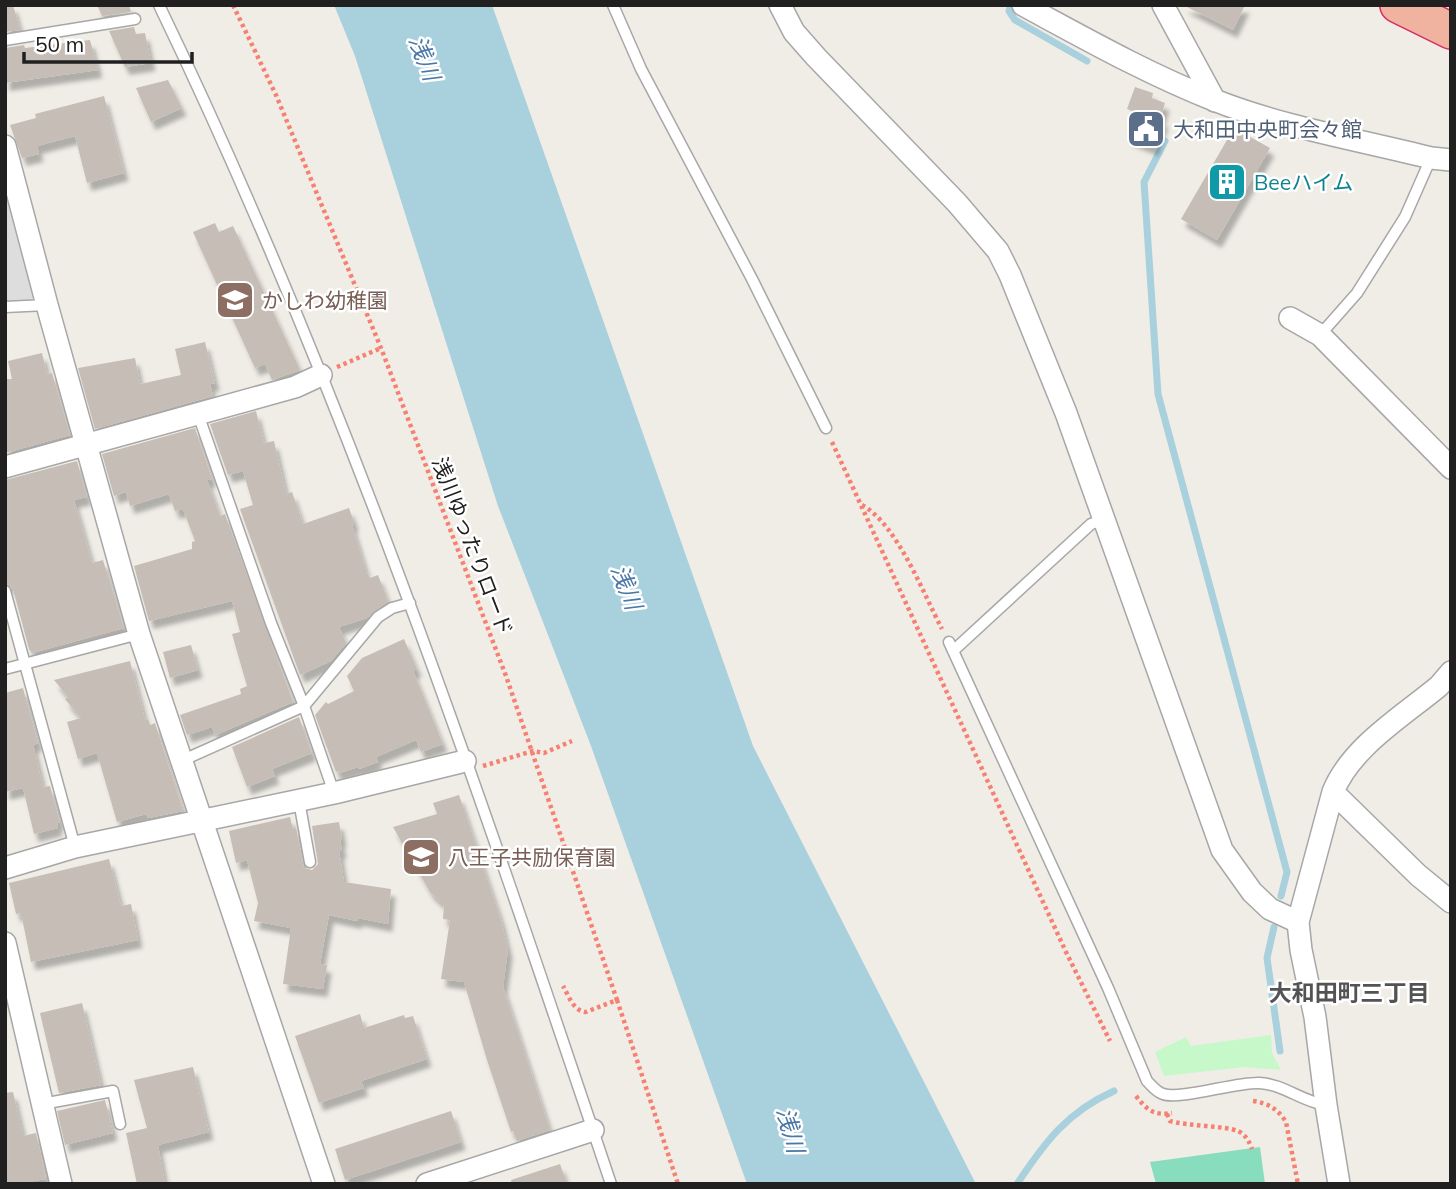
<svg xmlns="http://www.w3.org/2000/svg" width="1456" height="1189" font-family="Mulish,'Noto Sans JP',sans-serif">
  <style>
    .residential { fill: #dedddd }
    .park { fill: #c6f8ca }
    .pitch { fill: #87ddbd }
    .water { fill: #a8d0dd }
    .lines { fill: none; stroke-linecap: round; stroke-linejoin: round }
    .stream { stroke: #a8d0dd; stroke-width: 7 }
    .building { fill: #c5bdb6; filter: url(#shadow) }
    .service-casing { stroke: #a7a7a7; stroke-width: 13 }
    .minor-casing { stroke: #a7a7a7; stroke-width: 24 }
    .trunk-casing { stroke: #d72b64; stroke-width: 38 }
    .path { stroke: #f78171; stroke-width: 4.5; stroke-dasharray: 3.5 3.5; stroke-linecap: butt }
    .service { stroke: #fff; stroke-width: 10 }
    .minor { stroke: #fff; stroke-width: 21 }
    .trunk { stroke: #f0b3a0; stroke-width: 35 }
    .labels { text-anchor: middle; dominant-baseline: central; stroke-width: 5; stroke-linejoin: round; paint-order: stroke }
    .service-label { font-size: 21px; fill: #4e5e75; stroke: #fff; text-anchor: start }
    .culture-label { font-size: 21px; fill: #0d838f; stroke: #fff; text-anchor: start }
    .education-label { font-size: 21px; fill: #785e54; stroke: #fff; text-anchor: start }
    .street-label { font-size: 21px; fill: #202020; stroke: #fff }
    .water-label { font-size: 23px; font-style: italic; fill: #4b78a6; stroke: #fff }
    .neighbourhood-label { font-size: 23px; font-weight: bold; fill: #535353; stroke: #fff }
  </style>
  <defs>
    <filter id="shadow"><feDropShadow dx="4.5" dy="8" stdDeviation="2" flood-color="#0004"/></filter>
  </defs>
  <rect width="100%" height="100%" fill="#f0ede7"/>
  <path class="residential" d="M5 188 35 295 30 300 5 301Z"/>
  <path class="park" d="M1271 1035 1272 1053 1281 1070 1244 1067 1164 1076 1155 1052 1186 1037 1191 1046Z"/>
  <path class="pitch" d="M1260 1147 1265 1184H1156L1150 1162Z"/>
  <path class="water" d="M334 5H492L753 746 976 1184H747L591 746 498 506 355 56Z"/>
  <g class="lines">
    <path class="stream" d="M1011 5 1009 11 1015 20 1087 61
      M1165 141 1144 182 1158 394 1287 872 1281 896
      M1274 927 1267 958 1280 1051
      M1017 1184C1045 1142 1067 1112 1114 1091"/>
  </g>
  <path class="building" d="M5 5H13L20 30 5 32Z
    M97 5H129L131 12 102 16Z
    M1183 5H1245L1233 30Z
    M134 27 136 34 145 33 151 63 125 67 109 31Z
    M90 40 98 70 5 83V48L24 45 25 48Z
    M168 80 182 108 151 122 136 88Z
    M1135 87 1153 93 1152 98 1165 103 1160 119 1164 120 1154 148 1128 138 1137 113 1127 109Z
    M104 96 124 173 87 183 75 136 37 146 39 154 22 158 10 125 36 118 35 114Z
    M1234 128 1270 148 1217 240 1181 219Z
    M215 223 219 232 233 226 300 370 272 380 265 364 255 368 193 232Z
    M205 342 215 383 210 384 213 396 95 429 78 368 135 358 140 384 181 375 175 349Z
    M42 353 47 374 52 373 70 435 5 453V379H12L8 361Z
    M256 411 264 443 274 441 286 494 292 492 303 524 349 508 354 522 352 525 366 571 370 578 378 575 388 601 367 618 339 627 346 643 331 661 300 675 240 509 253 505 243 471 228 475 210 424Z
    M195 428 212 479 207 480 220 516 225 514 293 702 215 735 212 727 187 735 180 715 241 694 240 689 247 686 232 634 240 632 232 601 149 621 134 566 192 549V542L195 541 183 509 175 511 169 494 130 506 126 492 114 496 102 454Z
    M77 461 87 497 74 500 92 563 103 560 124 628 32 653 29 649 13 589 5 583V480Z
    M404 639 417 669 413 671 443 744 421 752 416 740 376 757 378 762 359 769 358 767 340 773 339 771 336 772 315 715 326 702 328 704 354 691 347 676 362 658Z
    M191 645 198 670 170 678 163 652Z
    M130 661 145 720 148 719 150 725 155 723 183 811 148 818 146 814 117 822 97 753 78 759 67 722 81 718 65 699 68 697 54 680Z
    M23 688 38 743 33 745 43 787 50 786 60 822 57 823 58 828 34 834 23 788 5 792V693Z
    M299 717 312 753 272 769 275 776 247 787 232 747Z
    M459 795 501 920 508 950 503 987 550 1130 517 1141 513 1131 511 1132 487 1060 464 982 441 979 450 920 443 919 444 905 430 892 393 827 437 814 433 803Z
    M290 817 293 829 296 828 304 868 312 870 318 864 312 826 339 822 342 839 340 840 342 851H339L344 882 391 889 388 924 358 918 357 921 329 915 320 964 327 965 323 989 283 984 291 928 254 921 258 903 247 860 236 863 229 831Z
    M109 859 121 906 131 904 138 940 31 962 21 913 16 914 9 883Z
    M82 1003 101 1085 59 1093 40 1013Z
    M360 1014 364 1028 404 1015 405 1018 413 1016 427 1059 361 1081 364 1088 319 1103 295 1036Z
    M193 1067 209 1132 158 1145 165 1184H137L126 1133 147 1128 134 1080Z
    M13 1092 23 1136 36 1133 40 1150 46 1179 33 1181 34 1184H5V1093Z
    M105 1100 113 1133 65 1145 57 1111Z
    M451 1111 461 1142 345 1180 335 1149Z
    M560 1164 567 1184H512L511 1180Z"/>
  <g class="lines">
    <defs>
      <path id="service" d="M159 5C342 384 477 785 611 1184
        M613 5 641 69 752 279 826 428
        M5 40 135 19
        M5 307 47 305
        M1320 335 1357 293 1405 217 1431 158
        M198 414 271 623 304 706 334 793
        M5 591 75 847
        M949 642 1108 988 1147 1081C1152 1086 1156 1092 1163 1094 1180 1100 1236 1082 1259 1083 1284 1084 1302 1102 1326 1105
        M953 651 1091 524 1103 520
        M5 669 139 634
        M181 761 304 706 378 617 392 608 410 603
        M299 801 310 862
        M42 1104 113 1091 120 1124"/>
      <path id="minor" d="M780 5 794 32 816 57 957 203 998 251 1010 275 1066 413 1222 850 1252 892 1270 909 1298 922
        M1023 5C1086 39 1148 74 1214 100 1282 127 1360 140 1431 158L1451 160
        M1163 5 1215 101
        M5 146 47 305 139 634 324 1184
        M1290 318 1320 335 1451 468
        M5 467 295 387 321 375
        M1333 792 1418 875 1451 902
        M5 868 75 847 334 793 465 761
        M5 943 61 1184
        M427 1184 593 1130
        M1339 1184 1326 1105 1315 1017 1301 950 1298 922 1333 792C1351 747 1403 716 1439 686L1451 672"/>
      <path id="trunk" d="M1398 5 1451 31"/>
    </defs>
    <use href="#service" class="service-casing"/>
    <use href="#minor" class="minor-casing"/>
    <use href="#trunk" class="trunk-casing"/>
    <path class="path" d="M233 5 276 95 381 348 506 676 617 1000 586 1012C573 1011 569 996 563 986
      M337 367 381 348
      M832 442 1066 952 1110 1041
      M862 505C897 524 923 593 942 629
      M483 766 533 751 544 753 572 741
      M617 1000 678 1184
      M1136 1096C1147 1110 1154 1116 1172 1113
      M1253 1101C1268 1103 1278 1109 1286 1122L1298 1184
      M1167 1114 1170 1121C1187 1126 1226 1126 1238 1131 1246 1135 1249 1141 1252 1149"/>
    <use href="#service" class="service"/>
    <use href="#minor" class="minor"/>
    <use href="#trunk" class="trunk"/>
  </g>
  <defs>
    <symbol id="civic-square" viewBox="-11 -11 22 22"><rect x="-9" y="-9" width="18" height="18" rx="4" fill="#5c6f8a" stroke="#fff"/><path d="M-.6-6.5H3V-4.5H.6V-3L4-1V1h2V6H-6V1h2V-1L-.6-3ZM-1.2 2.5V6h2.4V2.5Z" fill="#fff"/></symbol>
    <symbol id="building-square" viewBox="-11 -11 22 22"><rect x="-9" y="-9" width="18" height="18" rx="4" fill="#0f9aa8" stroke="#fff"/><path d="M-4-6H4V6H1V3H-1V6H-4ZM-2.5-4.3h1.7v1.8h-1.7ZM.8-4.3h1.7v1.8H.8ZM-2.5-1h1.7V.8h-1.7ZM.8-1h1.7V.8H.8Z" fill="#fff"/></symbol>
    <symbol id="school-square" viewBox="-11 -11 22 22"><rect x="-9" y="-9" width="18" height="18" rx="4" fill="#8d6e63" stroke="#fff"/><path d="M0-5L7-2L0 1L-7-2ZM-4 1L0 2.5L4 1V4Q0 6-4 4Z" fill="#fff"/></symbol>
  </defs>
  <g fill-rule="evenodd">
    <use href="#civic-square" x="1124" y="107" width="44" height="44"/>
    <use href="#building-square" x="1205" y="160" width="44" height="44"/>
    <use href="#school-square" x="213" y="278" width="44" height="44"/>
    <use href="#school-square" x="399" y="835" width="44" height="44"/>
  </g>
  <g class="labels">
    <g class="service-label">
      <text x="1173" y="129">大和田中央町会々館</text>
    </g>
    <g class="culture-label">
      <text x="1254" y="182">Beeハイム</text>
    </g>
    <g class="education-label">
      <text x="262" y="300">かしわ幼稚園</text>
      <text x="448" y="857">八王子共励保育園</text>
    </g>
    <g class="street-label">
      <text transform="translate(473 546) rotate(69)">浅川ゆったりロード</text>
    </g>
    <g class="water-label">
      <text transform="translate(425 58) rotate(69)">浅川</text>
      <text transform="translate(627 587) rotate(69)">浅川</text>
      <text transform="translate(791 1130) rotate(75)">浅川</text>
    </g>
    <g class="neighbourhood-label">
      <text x="1349" y="992">大和田町三丁目</text>
    </g>
  </g>
  <rect width="1456" height="1189" fill="none" stroke="#202020" stroke-width="14"/>
  <path d="M24 52v10h168v-10" fill="none" stroke="#202020" stroke-width="3.5"/>
  <text x="35" y="52" font-size="21" fill="#202020" stroke="#ffffff" stroke-width="5" paint-order="stroke">50 m</text>
</svg>
